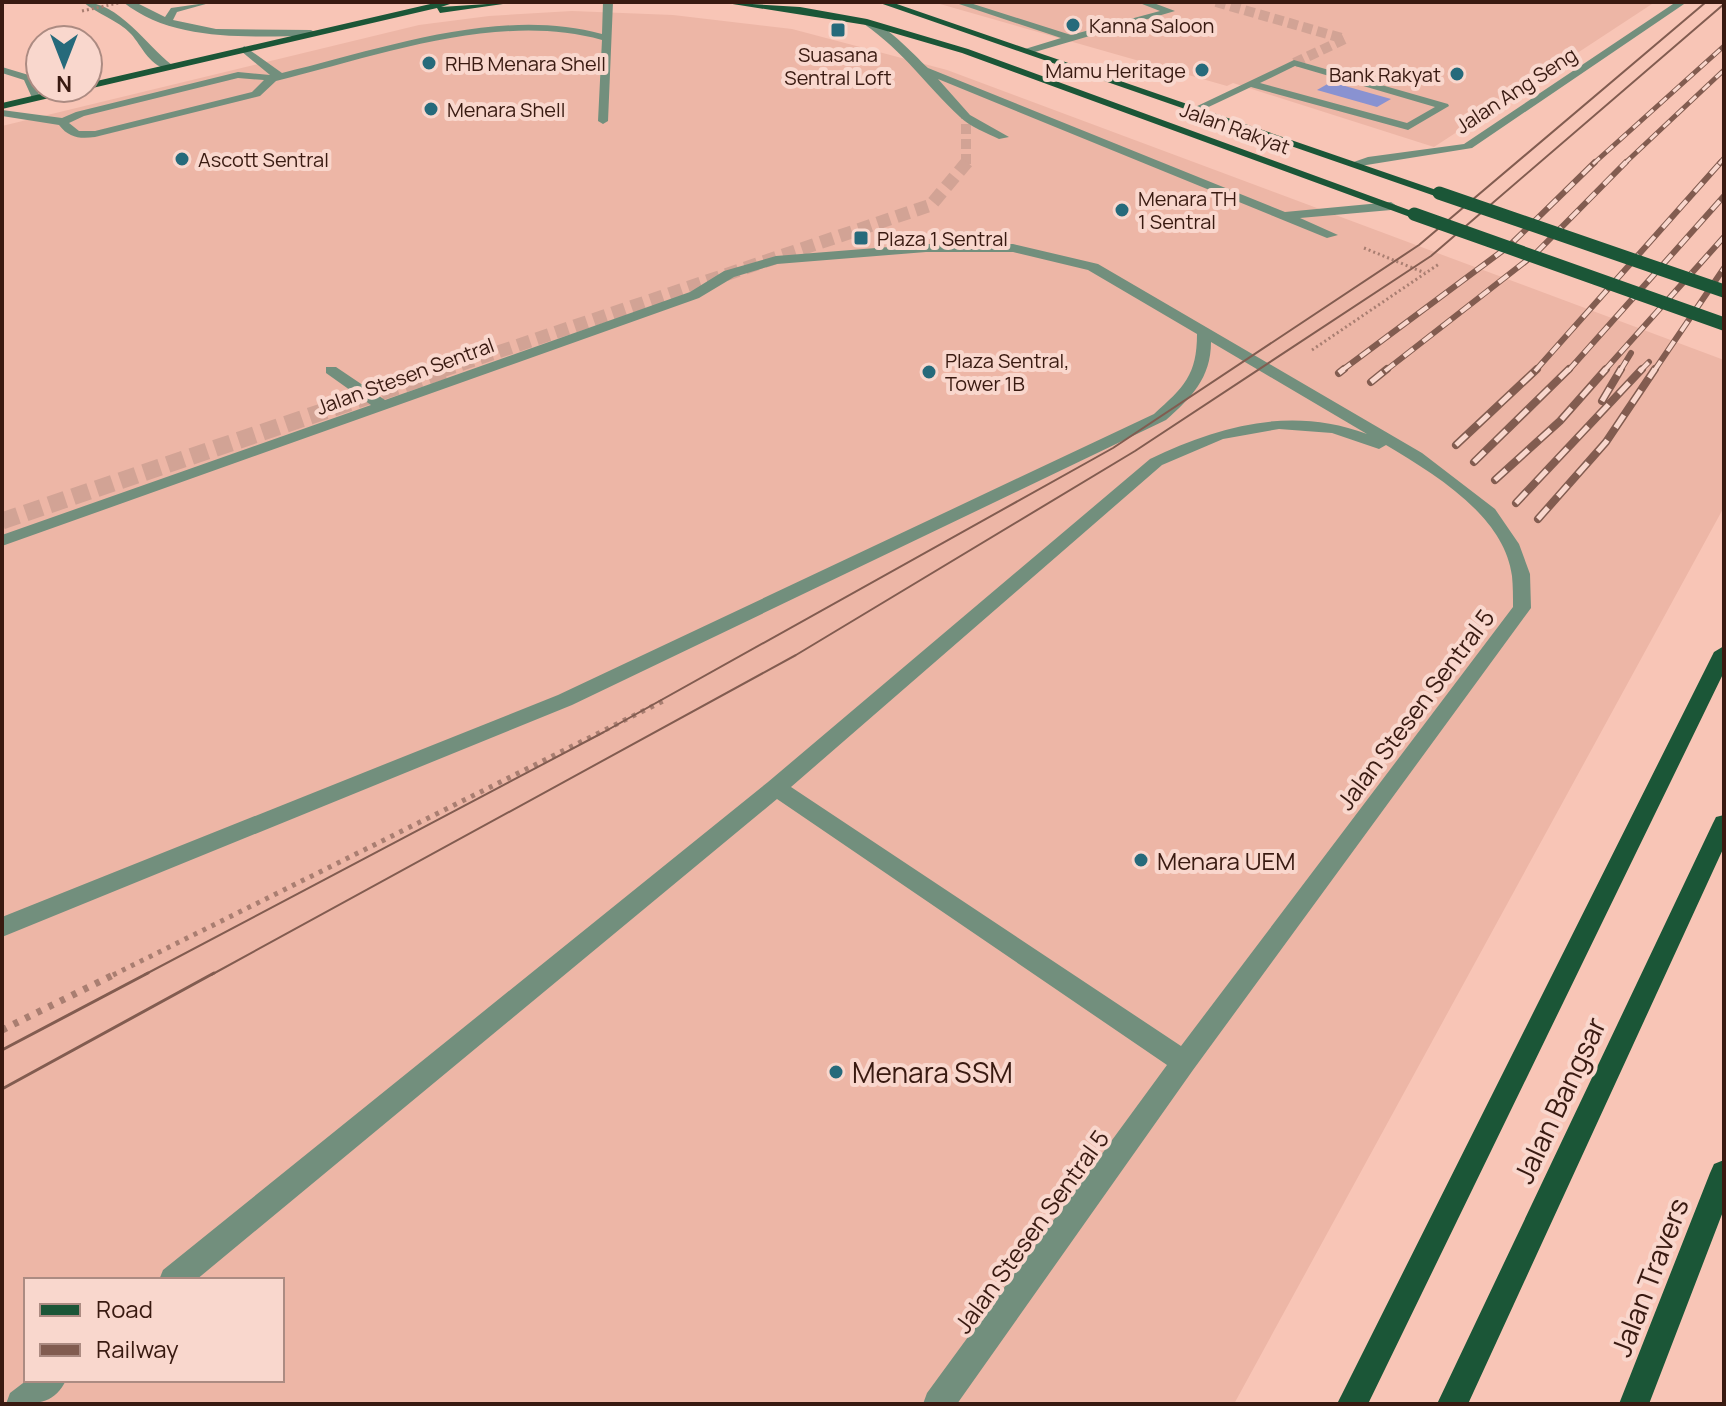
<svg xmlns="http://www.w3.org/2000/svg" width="1726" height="1406" font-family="Manrope,sans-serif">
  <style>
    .built { fill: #edb6a6; fill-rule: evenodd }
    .water { fill: #8992d1 }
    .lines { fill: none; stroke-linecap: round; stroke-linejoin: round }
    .minor-tunnel-far2 { stroke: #d2a395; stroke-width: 10; stroke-dasharray: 10 5; stroke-linecap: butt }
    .minor-tunnel-far1 { stroke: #d2a395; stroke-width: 13; stroke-dasharray: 13 7; stroke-linecap: butt }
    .minor-tunnel { stroke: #d2a395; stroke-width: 17; stroke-dasharray: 17 8; stroke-linecap: butt }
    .path-far2 { stroke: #a97e71; stroke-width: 3; stroke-dasharray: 2 3; stroke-linecap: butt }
    .path-far1 { stroke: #a97e71; stroke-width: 5; stroke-dasharray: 4 6; stroke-linecap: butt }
    .path { stroke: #a97e71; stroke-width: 7; stroke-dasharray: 5 8; stroke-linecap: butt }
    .minor { fill: #728f7d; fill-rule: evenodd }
    .major { fill: #1b5637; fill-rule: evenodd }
    .tram-far1 { stroke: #825c50; stroke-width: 2 }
    .tram { stroke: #825c50; stroke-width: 3 }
    .rail-far2-casing { stroke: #825c50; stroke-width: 5 }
    .rail-far1-casing { stroke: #825c50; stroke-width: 6 }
    .rail-casing { stroke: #825c50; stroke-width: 8 }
    .rail-far2 { stroke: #f9d7cd; stroke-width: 3; stroke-dasharray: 9; stroke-linecap: butt }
    .rail-far1 { stroke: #f9d7cd; stroke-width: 4; stroke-dasharray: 12; stroke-linecap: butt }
    .rail { stroke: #f9d7cd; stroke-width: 5; stroke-dasharray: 15; stroke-linecap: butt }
    .path-bridge { stroke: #a97e71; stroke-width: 3; stroke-dasharray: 2 3; stroke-linecap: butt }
    .major-bridge { stroke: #1b5637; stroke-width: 13 }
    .poi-dot { fill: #266a7b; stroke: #f9d7cd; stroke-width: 3 }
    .labels { text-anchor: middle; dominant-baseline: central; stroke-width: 8; stroke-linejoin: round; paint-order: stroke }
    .far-poi-label { font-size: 20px; fill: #391a11; stroke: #f9d7cd; text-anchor: start }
    .far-street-label { font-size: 20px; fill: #391a11; stroke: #f9d7cd }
    .street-label { font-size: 24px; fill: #391a11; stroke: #f9d7cd }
    .poi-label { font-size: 24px; fill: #391a11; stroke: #f9d7cd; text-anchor: start }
    .near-poi-label { font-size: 28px; fill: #391a11; stroke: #f9d7cd; text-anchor: start }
    .near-street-label { font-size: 28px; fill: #391a11; stroke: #f9d7cd }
  </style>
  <rect width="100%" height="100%" fill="#f8c5b6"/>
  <path class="built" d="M933 2H1655L1434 147 1233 83 1227 86Z
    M572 11 673 15 792 29 947 70 1724 360V507L1234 1404H2V126L419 25 489 16ZM26 1280H282V1380H26Z"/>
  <path class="water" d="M1331 82 1391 99 1377 107 1317 90Z"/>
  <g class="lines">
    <path class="minor-tunnel-far2" d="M1216 2 1345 39 1294 63
      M966 164V117"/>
    <path class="minor-tunnel-far1" d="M442 371 931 205 967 162"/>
    <path class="minor-tunnel" d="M2 521 448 369"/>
    <path class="path-far2" d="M1364 248 1425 273
      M1312 350 1439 264"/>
    <path class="path-far1" d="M113 975 663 701"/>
    <path class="path" d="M2 1030 117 973"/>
    <path class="minor" d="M83 2C119 2 146 45 172 65V69C151 70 142 46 131 34 118 20 97 14 83 2Z
      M123 2H135L165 17 171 8 213 2 177 12 173 20 216 29 311 30 316 33 311 36C250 36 174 43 123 2Z
      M603 2H613L608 121 603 124 598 121 602 40C498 11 378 56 276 81L260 96 95 137C80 139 69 138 59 125L2 116V110L62 118 76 112 238 72 270 75 241 51 244 46 282 73C382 49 499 6 602 34ZM238 78 264 80 252 92 95 131H79L69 123 84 116Z
      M953 2H967L1071 35 1160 11 1137 2H1151L1175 11 1028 54 1025 49 1061 38Z
      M1676 2H1687L1472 148 1354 167 1348 164 1368 157 1464 144Z
      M864 20C883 20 913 54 928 68L1285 212 1391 202 1397 206 1391 210 1300 218 1338 235 1327 238 938 79 970 115 1009 137 999 139C987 133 970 127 960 117 926 85 904 52 864 24Z
      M1294 60 1448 104 1449 106 1408 130 1251 87 1200 111 1191 109ZM1295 66 1435 107 1407 123 1260 83Z
      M2 67 32 76 41 100H33L24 80 2 73Z
      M926 244H1013L1098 264 1422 453 1495 509 1519 544 1530 574 1531 608 1193 1070 957 1404H923L927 1393 1167 1065 777 799 196 1280H159L163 1270 768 782 1150 459C1220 425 1292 406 1367 434L1211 342C1211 378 1191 398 1166 420L572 705 2 937V917L558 695 1154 414C1184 387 1197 375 1197 334L1088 270 1013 252H926L777 264 734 277 699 298 2 546V535L371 405 326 373V367H336L385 400 690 292 724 271 776 256ZM1279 429 1332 433 1379 449 1386 445C1434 474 1504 515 1512 576 1513 586 1513 597 1513 607L1181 1046 791 787 1162 465 1223 439Z
      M27 1380H66C54 1406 33 1404 6 1404L10 1393Z"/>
    <path class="major" d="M439 2H456L441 7 517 2 440 13 437 8 2 109V103L66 88H88V83Z
      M720 2 800 7 867 19 968 49 1420 214 1410 217 962 53 866 25Z
      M877 2H891L1445 193 1435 196Z
      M1724 646V672L1368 1404H1337L1714 652Z
      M1724 815V847L1468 1404H1437L1713 823 1716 817Z
      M1724 1160V1209L1649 1404H1619L1710 1173 1714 1164Z"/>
    <path class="tram-far1" d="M144 975 604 732 1113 448 1419 245 1706 2
      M211 975 796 655 1135 451 1431 256 1724 4"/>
    <path class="tram" d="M2 1050 148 973
      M2 1089 214 973"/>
    <defs>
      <path id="rail-far2" d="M1593 164 1724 46
        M1624 164 1724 70
        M1719 164 1724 158"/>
      <path id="rail-far1" d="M1341 371 1509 246 1595 162
        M1385 371 1535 254 1626 162
        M1535 371 1721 162
        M1568 371 1724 196
        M1604 371 1724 237
        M1620 371 1631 353
        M1640 371 1649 362
        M1654 371 1724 268"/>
      <path id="rail" d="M1339 373 1344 369
        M1371 382 1387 369
        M1602 401 1621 369
        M1456 445 1537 369
        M1474 462 1569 369
        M1495 480 1560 421 1606 369
        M1516 503 1642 369
        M1538 519 1606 442 1655 369"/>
    </defs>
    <use href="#rail-far2" class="rail-far2-casing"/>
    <use href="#rail-far1" class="rail-far1-casing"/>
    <use href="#rail" class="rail-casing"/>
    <use href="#rail-far2" class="rail-far2"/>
    <use href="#rail-far1" class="rail-far1"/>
    <use href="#rail" class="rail"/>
    <path class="path-bridge" d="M82 11 123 2"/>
    <path class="major-bridge" d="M1439 193 1724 291
      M1414 214 1724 324"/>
  </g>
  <g class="poi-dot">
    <circle cx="1073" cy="25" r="8"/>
    <rect x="830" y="22" width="16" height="16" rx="4"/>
    <circle cx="429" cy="63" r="8"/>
    <circle cx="1202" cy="70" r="8"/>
    <circle cx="1457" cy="74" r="8"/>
    <circle cx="431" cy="109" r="8"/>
    <circle cx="182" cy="159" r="8"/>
    <circle cx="1122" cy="210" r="8"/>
    <rect x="853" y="230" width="16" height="16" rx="4"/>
    <circle cx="929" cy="372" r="8"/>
    <circle cx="1141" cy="860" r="8"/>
    <circle cx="836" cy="1072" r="8"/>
  </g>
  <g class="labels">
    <g class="far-poi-label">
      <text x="1089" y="25">Kanna Saloon</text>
      <text x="838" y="54" text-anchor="middle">Suasana<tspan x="838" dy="23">Sentral Loft</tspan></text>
      <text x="445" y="63">RHB Menara Shell</text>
      <text x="1186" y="70" text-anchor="end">Mamu Heritage</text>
      <text x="1441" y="74" text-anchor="end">Bank Rakyat</text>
      <text x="447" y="109">Menara Shell</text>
      <text x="198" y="159">Ascott Sentral</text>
      <text x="1138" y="198">Menara TH<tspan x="1138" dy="23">1 Sentral</tspan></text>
      <text x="877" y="238">Plaza 1 Sentral</text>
      <text x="945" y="360">Plaza Sentral,<tspan x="945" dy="23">Tower 1B</tspan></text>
    </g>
    <g class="far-street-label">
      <text transform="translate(1516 90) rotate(-33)">Jalan Ang Seng</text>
      <text transform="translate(1235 128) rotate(20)">Jalan Rakyat</text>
      <text transform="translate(405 376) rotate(-20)">Jalan Stesen Sentral</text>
    </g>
    <g class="street-label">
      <text transform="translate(1415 709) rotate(-53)">Jalan Stesen Sentral 5</text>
      <text transform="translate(1031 1231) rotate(-54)">Jalan Stesen Sentral 5</text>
    </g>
    <g class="poi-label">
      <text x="1157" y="860">Menara UEM</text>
    </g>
    <g class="near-poi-label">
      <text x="852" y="1072">Menara SSM</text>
    </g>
    <g class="near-street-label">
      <text transform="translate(1559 1100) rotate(-65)">Jalan Bangsar</text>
      <text transform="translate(1649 1277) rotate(-69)">Jalan Travers</text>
    </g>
  </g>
  <rect width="1726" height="1406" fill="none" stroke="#391a11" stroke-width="8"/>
  <rect x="24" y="1278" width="260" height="104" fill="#f9d7cd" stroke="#ac8b82" stroke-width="2"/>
  <rect x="40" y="1304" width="40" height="12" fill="#1b5637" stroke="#ac8b82" stroke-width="2"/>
  <text x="96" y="1318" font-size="24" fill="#391a11">Road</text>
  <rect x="40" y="1344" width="40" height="12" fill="#825c50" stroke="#ac8b82" stroke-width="2"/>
  <text x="96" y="1358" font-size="24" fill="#391a11">Railway</text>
  <g transform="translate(64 64) rotate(180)"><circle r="38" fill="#f9d7cd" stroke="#ac8b82" stroke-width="2"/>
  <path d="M0-6L14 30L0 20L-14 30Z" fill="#266a7b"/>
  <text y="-12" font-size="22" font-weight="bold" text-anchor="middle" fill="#391a11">N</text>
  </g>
</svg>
